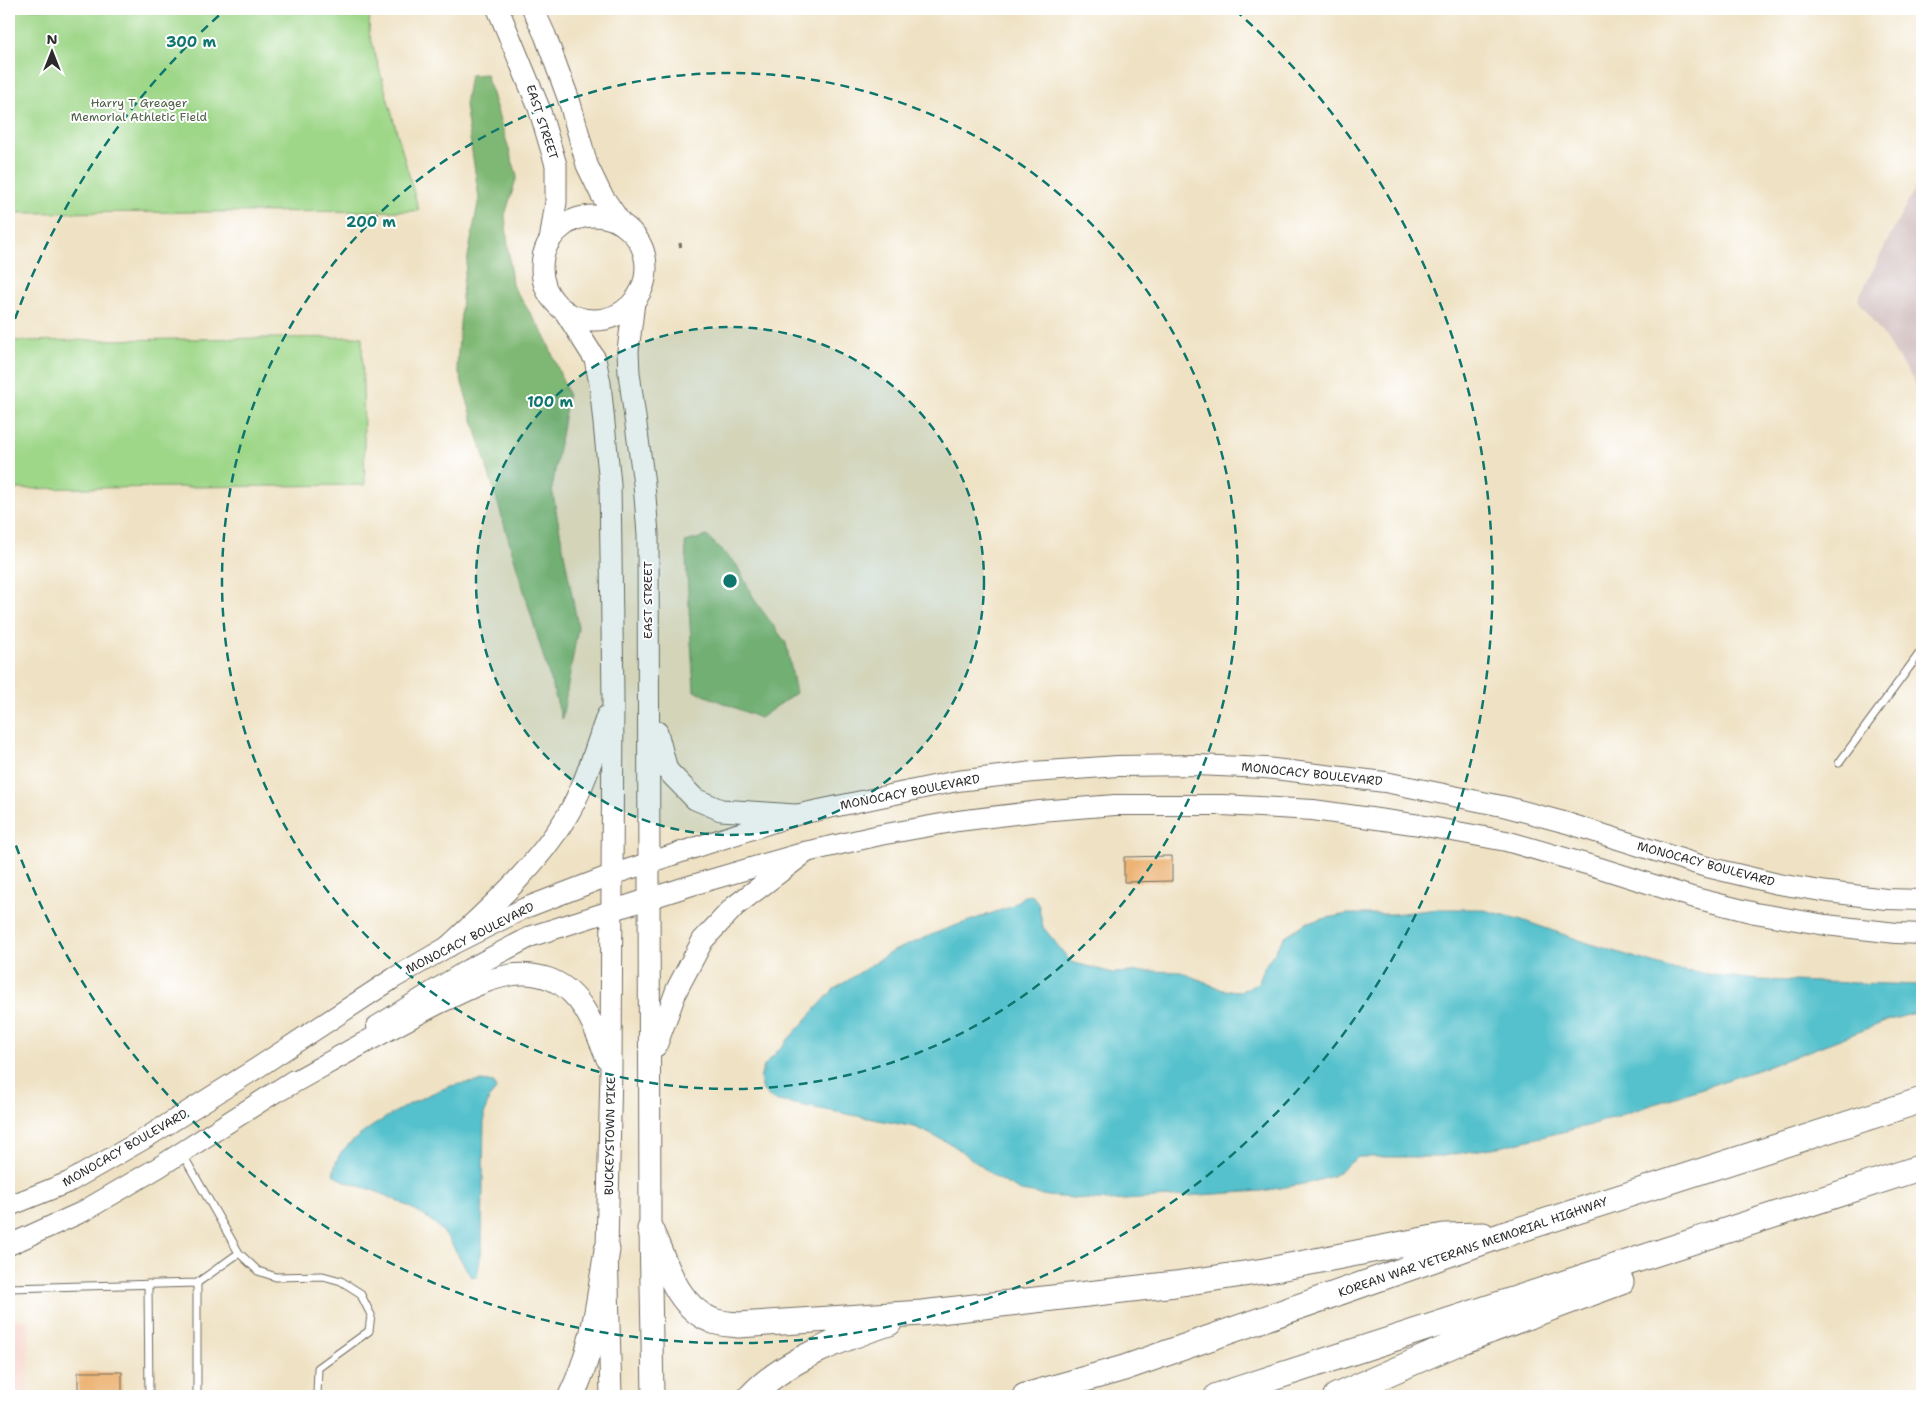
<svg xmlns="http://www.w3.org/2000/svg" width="1931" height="1405" font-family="'Shantell Sans',sans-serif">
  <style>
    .built { fill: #f7d1c7 }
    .industrial { fill: #d2bfc0 }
    .green { fill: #9fd789; stroke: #65815a }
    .forest { fill: #7fb875; stroke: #557250 }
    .water { fill: #54c1cc; stroke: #40767c }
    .building { fill: #ecb375 }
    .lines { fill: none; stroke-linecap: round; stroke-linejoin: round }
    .lane-casing { stroke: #706b61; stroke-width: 9 }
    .secondary-casing { stroke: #706b61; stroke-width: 22 }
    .primary-casing { stroke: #706b61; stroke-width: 23 }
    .highway-casing { stroke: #706b61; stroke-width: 27 }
    .path { stroke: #706b61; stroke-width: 3; stroke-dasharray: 4 4; stroke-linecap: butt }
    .lane { stroke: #fff; stroke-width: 7 }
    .secondary { stroke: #fff; stroke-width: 20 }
    .primary { stroke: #fff; stroke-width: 21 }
    .highway { stroke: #fff; stroke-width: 25 }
    .ring { fill: none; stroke: #0f766e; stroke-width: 2.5; stroke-dasharray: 9 6 }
    .labels { text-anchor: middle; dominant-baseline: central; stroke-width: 4; stroke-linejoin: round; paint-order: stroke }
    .park-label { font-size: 12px; fill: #4e5f47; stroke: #fff }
    .street-label { font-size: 12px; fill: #2b2b2b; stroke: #fff }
    .centre { fill: #0f766e; stroke: #fff; stroke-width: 2.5 }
    .ring-label { font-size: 15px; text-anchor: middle; font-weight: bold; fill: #0f766e; stroke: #fff; stroke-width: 4; stroke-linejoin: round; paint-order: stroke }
  </style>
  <rect width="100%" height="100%" fill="#fff"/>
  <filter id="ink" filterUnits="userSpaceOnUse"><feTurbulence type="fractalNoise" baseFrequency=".02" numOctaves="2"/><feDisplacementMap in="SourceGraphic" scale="10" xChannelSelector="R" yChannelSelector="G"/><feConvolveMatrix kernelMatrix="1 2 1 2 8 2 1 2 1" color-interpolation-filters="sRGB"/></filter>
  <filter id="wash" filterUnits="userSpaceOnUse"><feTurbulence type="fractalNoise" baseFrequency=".0096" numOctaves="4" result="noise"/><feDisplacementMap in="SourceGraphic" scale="20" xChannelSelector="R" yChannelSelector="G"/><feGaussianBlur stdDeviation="1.12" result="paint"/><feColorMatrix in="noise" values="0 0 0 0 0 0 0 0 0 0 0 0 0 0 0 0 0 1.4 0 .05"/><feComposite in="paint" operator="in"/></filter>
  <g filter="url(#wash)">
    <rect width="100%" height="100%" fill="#efe2c4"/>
    <path class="built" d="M9 1320H29V1396H9Z"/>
    <path class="industrial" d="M1922 174V393L1858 299Z"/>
    <path class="green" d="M9 9H370L369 32 419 211 9 213Z
      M362 337 365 485 9 489V341Z"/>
    <path class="forest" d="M486 74 517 176 505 215 512 285 545 336 568 394 552 489 578 627 562 719 457 366 463 283 479 198 465 105 470 75Z
      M707 536 736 564 756 602 786 643 796 693 760 718 694 691 685 542Z"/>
    <path class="water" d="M1032 895 1038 903 1043 927 1071 962 1113 973 1150 971 1181 972 1223 990 1241 991 1258 983 1265 966 1285 936 1308 922 1347 914H1393L1439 909H1480L1519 919 1591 944 1676 970 1757 980 1922 985V1011L1890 1020 1769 1066 1591 1125 1504 1146 1436 1157H1358L1333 1176 1309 1183 1262 1191 1109 1201 1048 1196 1021 1191 998 1179 953 1145 915 1127 773 1100 763 1091 760 1078 764 1066 833 990 891 952 943 930 1010 907 1024 896Z
      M482 1081 494 1083 496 1090 489 1098 484 1115 482 1248 477 1277H472C458 1259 450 1233 429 1219 413 1208 394 1199 375 1191 360 1185 346 1184 333 1174 335 1165 337 1157 343 1150 366 1126 417 1098 448 1087 459 1083 471 1083 482 1081Z"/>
    <g id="blocks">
      <path class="building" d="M1172 856V881L1124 882V857Z
        M78 1372H122V1396H78Z"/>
    </g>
  </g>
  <g filter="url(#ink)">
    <use href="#blocks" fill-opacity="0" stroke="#706b61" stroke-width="1"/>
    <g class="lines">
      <defs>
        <path id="lane" d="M1839 763 1922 650
          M183 1155 239 1253 197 1283V1396
          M239 1253 258 1271 276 1277 323 1276 341 1281 360 1293 371 1315 369 1331 318 1368 317 1396
          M148 1284 149 1396
          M9 1288 197 1283"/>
        <path id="secondary" d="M377 1026 469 969 532 936 689 886 806 852 880 835 958 821 1040 811 1115 805H1222L1313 810 1420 825 1506 841 1600 868 1695 898 1755 913 1826 925 1896 933 1922 934
          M9 1206 69 1182 144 1139 257 1068 394 978 449 946 525 908 611 875 795 815 957 781 1033 772 1118 766 1197 765 1265 768 1385 782 1507 807 1567 823 1703 866 1778 884 1828 892 1886 899 1922 900
          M9 1245 82 1212 159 1167 294 1080"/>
        <path id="primary" d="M498 9 539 108 556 165V202L550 241
          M533 9 545 35 570 103 587 165 601 194 620 222
          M542 268a52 52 0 1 1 104 0a52 52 0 1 1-104 0Z
          M634 302 628 351 629 373 644 484 648 534 650 1229 653 1396
          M564 310 595 359 600 383 610 484 613 697 611 1069 607 1250 611 1396
          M657 732 667 770 695 799 721 810 795 815
          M449 946C492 906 536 867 567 816 585 786 595 749 607 716
          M656 1046 677 989 703 940 735 906 806 852
          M280 1090C332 1061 384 1031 437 1004 461 993 485 979 511 975 524 973 540 975 552 980 584 994 595 1029 607 1059"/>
        <path id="highway" d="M650 1229C665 1261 676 1306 711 1320 719 1324 730 1324 738 1325L922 1313 1175 1284 1264 1271 1444 1236 1483 1235
          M571 1396C594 1350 599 1300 607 1250
          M751 1396C785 1360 843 1338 889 1323
          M1025 1396 1124 1368 1503 1235 1922 1100
          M1217 1396 1922 1167
          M1336 1396 1462 1341 1621 1282"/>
      </defs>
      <use href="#lane" class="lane-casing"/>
      <use href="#secondary" class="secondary-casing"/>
      <use href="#primary" class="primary-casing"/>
      <use href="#highway" class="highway-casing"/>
      <path class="path" d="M680 243 681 250"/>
      <use href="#lane" class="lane"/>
      <use href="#secondary" class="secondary"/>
      <use href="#primary" class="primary"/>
      <use href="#highway" class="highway"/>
    </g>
  </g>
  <circle cx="730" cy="581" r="254" fill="#0f766e" fill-opacity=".12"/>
  <g class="ring">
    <circle cx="730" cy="581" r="254"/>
    <circle cx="730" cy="581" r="508"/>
    <path d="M10 333A762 762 0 0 1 225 10M1235 10A762 762 0 1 1 10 829"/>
  </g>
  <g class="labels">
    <g class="park-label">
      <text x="139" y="103">Harry T Greager<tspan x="139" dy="14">Memorial Athletic Field</tspan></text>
    </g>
    <g class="street-label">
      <text transform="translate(542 122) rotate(72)">EAST STREET</text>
      <text transform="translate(648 600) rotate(-90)">EAST STREET</text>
      <text transform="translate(1312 774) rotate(6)">MONOCACY BOULEVARD</text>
      <text transform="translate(910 792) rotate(-11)">MONOCACY BOULEVARD</text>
      <text transform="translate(1706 864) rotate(15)">MONOCACY BOULEVARD</text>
      <text transform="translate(470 938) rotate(-27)">MONOCACY BOULEVARD</text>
      <text transform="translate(610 1136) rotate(-89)">BUCKEYSTOWN PIKE</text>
      <text transform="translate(125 1148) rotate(-30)">MONOCACY BOULEVARD</text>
      <text transform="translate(1473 1247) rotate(-19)">KOREAN WAR VETERANS MEMORIAL HIGHWAY</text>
    </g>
  </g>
  <circle cx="730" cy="581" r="8" class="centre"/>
  <g class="ring-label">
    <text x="191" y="47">300 m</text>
    <text x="371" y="227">200 m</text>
    <text x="550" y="407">100 m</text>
  </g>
  <rect width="1931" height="1405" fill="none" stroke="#fff" stroke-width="30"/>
  <g transform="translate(52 52)" stroke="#ffffff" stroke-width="4" paint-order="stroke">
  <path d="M0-4L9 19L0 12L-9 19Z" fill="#2b2b2b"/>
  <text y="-8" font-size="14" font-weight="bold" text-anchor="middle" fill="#2b2b2b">N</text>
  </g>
</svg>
